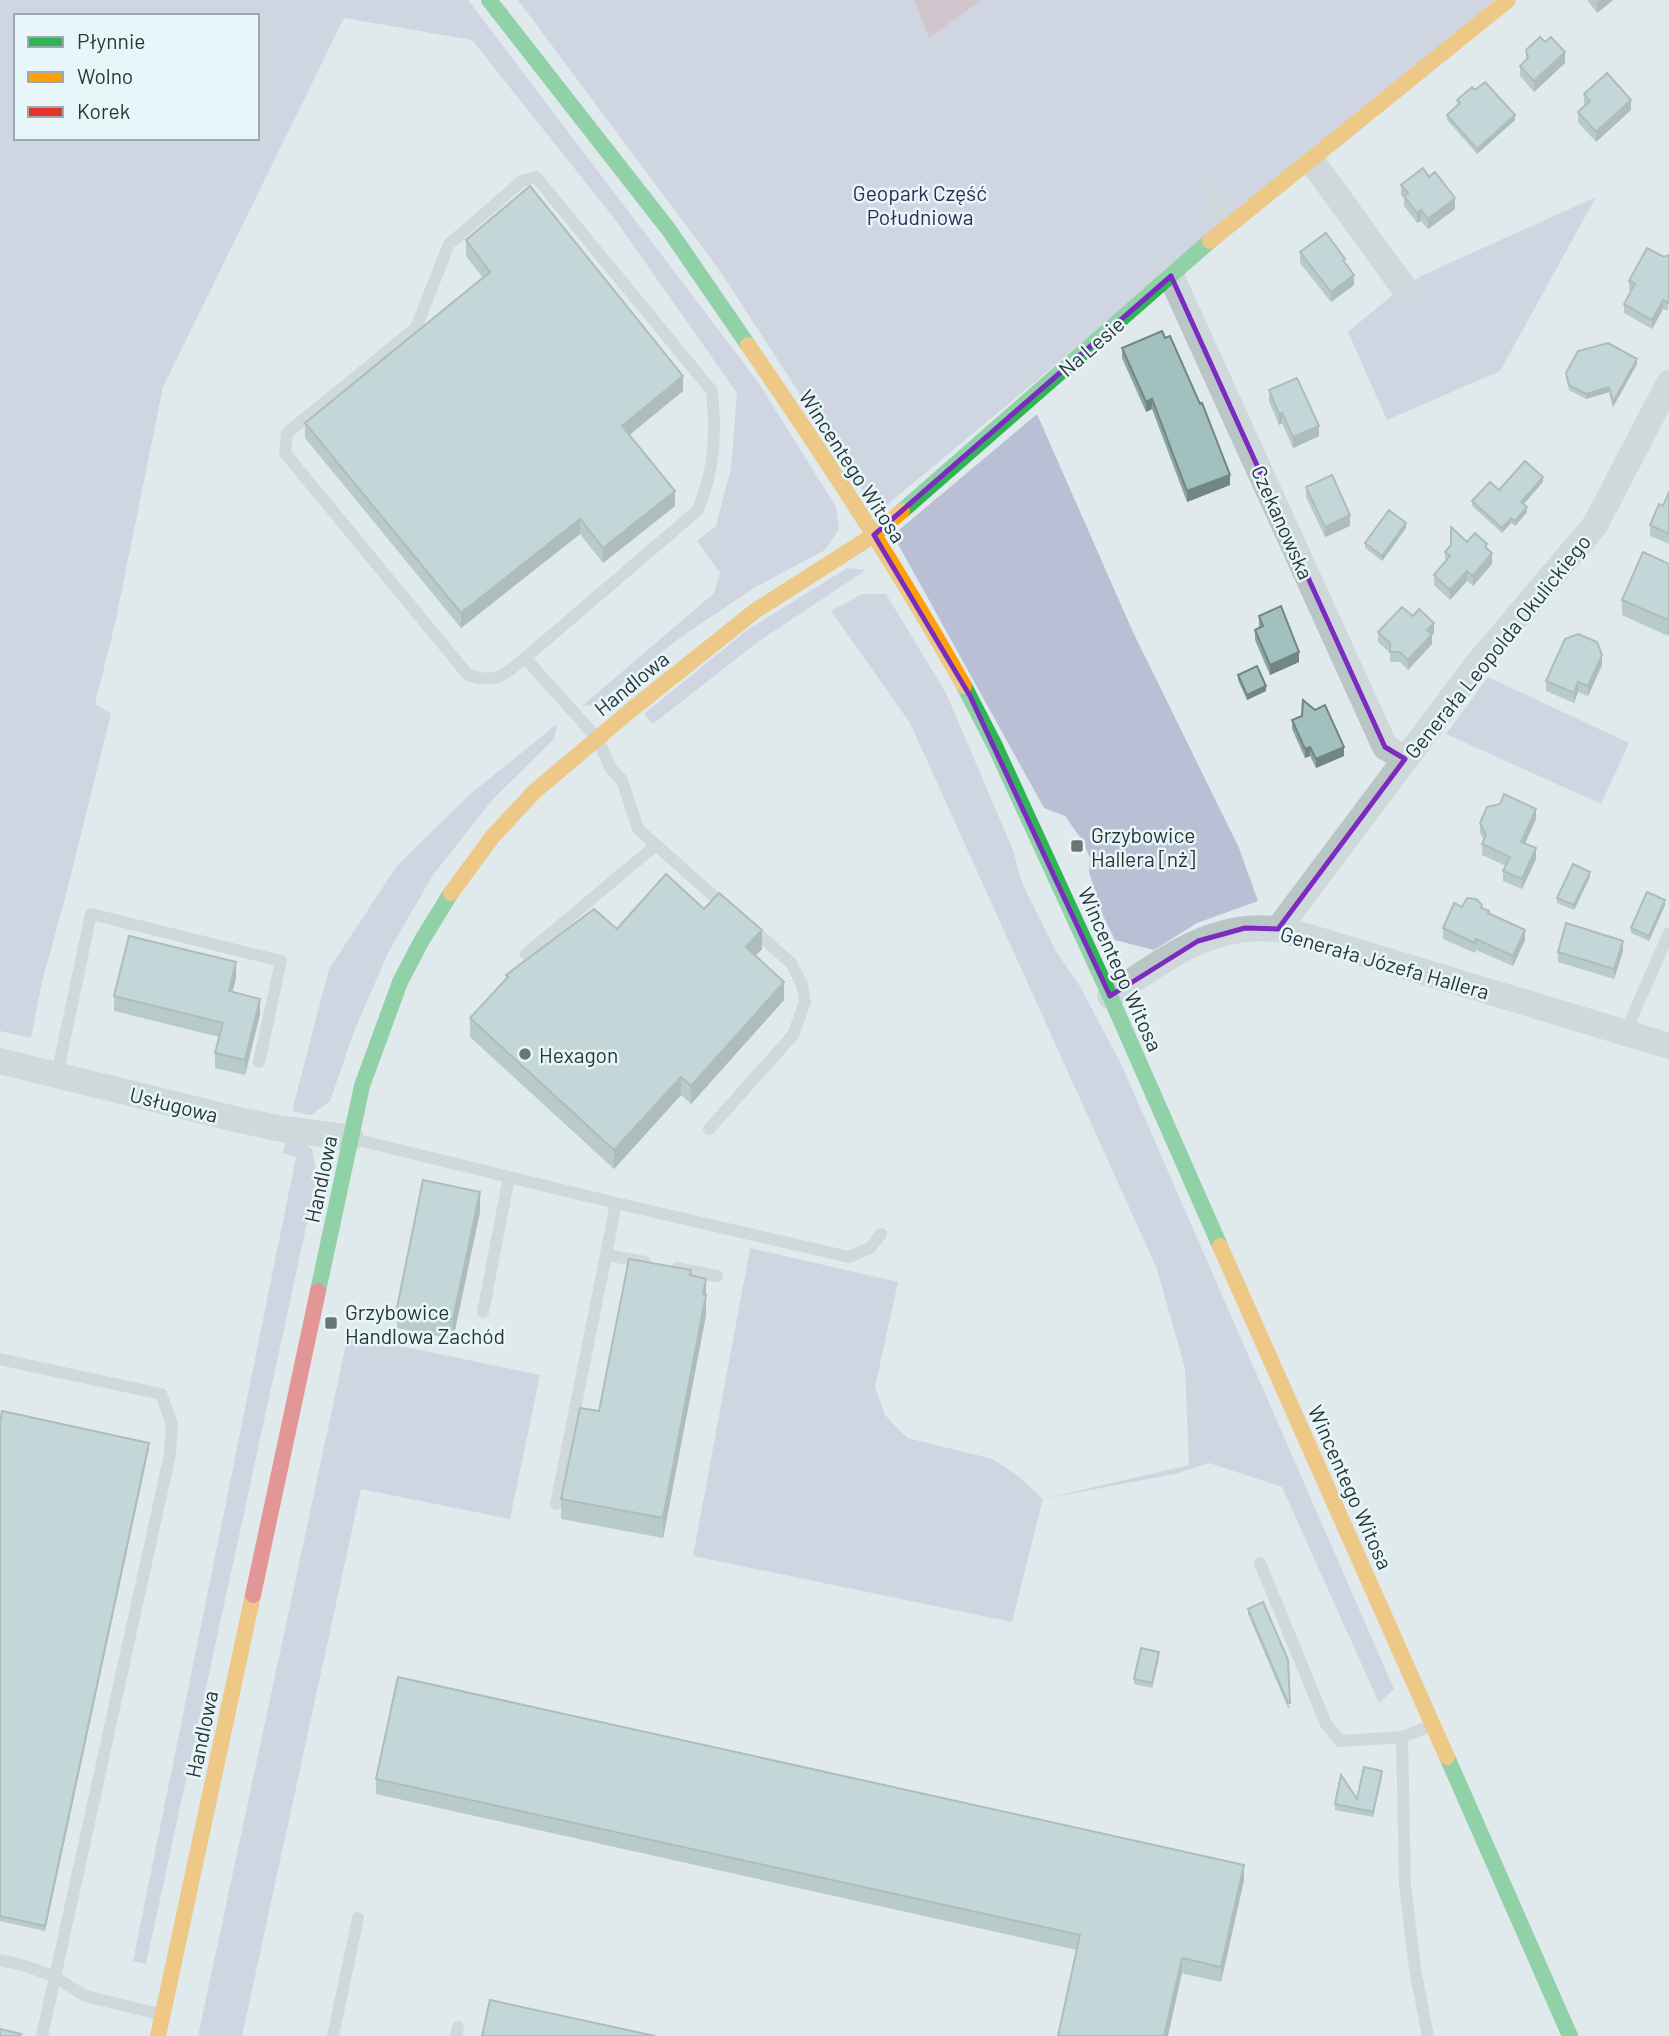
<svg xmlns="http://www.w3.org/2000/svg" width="1669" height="2036" font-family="Barlow,sans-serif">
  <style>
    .green { fill: #babfd5; fill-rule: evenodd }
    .water { fill: #be9ca8 }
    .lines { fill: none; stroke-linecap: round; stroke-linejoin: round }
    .lane { stroke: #bac5c6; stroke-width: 12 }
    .street { stroke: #bac5c6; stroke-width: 26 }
    .fast { stroke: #30b455; stroke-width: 16 }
    .slow { stroke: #ff9f0a; stroke-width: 16 }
    .jam { stroke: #e5322d; stroke-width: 16 }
    .wall { fill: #8aa5a3 }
    .shaded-wall { fill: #718685 }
    .building { fill: #a1c0be; stroke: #718685; stroke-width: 2 }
    .marked { fill: none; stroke: #7b2cbf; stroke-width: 5; stroke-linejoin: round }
    .poi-dot { fill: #687676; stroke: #e8f6fa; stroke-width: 2.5 }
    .labels { text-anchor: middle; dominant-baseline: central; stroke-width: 5; stroke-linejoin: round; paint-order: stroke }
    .park-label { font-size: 21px; fill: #2b2b56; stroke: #e8f6fa }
    .street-label { font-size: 21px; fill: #283736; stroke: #e8f6fa }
    .poi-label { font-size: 21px; fill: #283736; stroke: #e8f6fa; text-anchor: start }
  </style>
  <rect width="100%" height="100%" fill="#e0eaed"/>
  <path class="green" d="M0 0H468L758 382 836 507 839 529 825 550 754 588 677 640 595 705 582 706 714 593 720 573 697 541 716 526 731 468 737 393 614 218 472 40 344 18 163 387 115 624 95 704 111 713 67 891 42 982 31 1038 0 1031ZM16 16H257V138H16Z
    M518 0H1495L877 513 720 271Z
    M1596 197 1500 371 1387 420 1348 332 1390 297 1421 276Z
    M1037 414 1133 632 1239 848 1258 901 1197 923 1154 950 1115 940 1104 918 1089 872 1090 858 1082 840 1065 816 1044 808 893 535Z
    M847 568 866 570 755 644 653 724 644 714 746 631Z
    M862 594H886L946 693 1013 850 1022 883 1056 951 1081 988 1122 1066 1394 1689 1379 1703 1282 1487 1209 1463 1175 1474 1043 1499 1012 1622 693 1556 750 1248 898 1282 875 1387 885 1415 907 1438 993 1459 1018 1476 1043 1499 1189 1465 1185 1369 1157 1269 910 723 831 611Z
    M1488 677 1629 743 1601 804 1446 734Z
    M557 724 554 739 493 799 433 875 389 951 355 1029 330 1101 311 1115 292 1111 329 969 396 867 468 796Z
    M287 1136 300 1140 312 1149 317 1177 146 1964 133 1961 296 1157 283 1153Z
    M348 1335 540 1375 510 1519 361 1489 242 2036H198Z"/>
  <path class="water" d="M914 0H982L929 38Z"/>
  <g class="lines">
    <path class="lane" d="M1204 184 1225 223
      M525 658C502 676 497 684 468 675L285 453 287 433 416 328 449 244 522 181 536 177 712 391C716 433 715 472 697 511L525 658 597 738 611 769 622 780 638 829 725 906
      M526 954 656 845
      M1625 1033 1669 933
      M57 1075 91 914 281 961 259 1062
      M709 1129 793 1035 805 1002 802 984 791 963 750 927
      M354 1139 509 1177 483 1312
      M509 1177 616 1203 606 1255 645 1262
      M616 1203 849 1257 870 1248 881 1234
      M677 1268 717 1276
      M0 1359 161 1394 172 1424 170 1454 42 2036
      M556 1504 606 1255
      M1260 1563 1326 1724 1340 1741 1402 1737 1430 1726
      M1402 1737 1405 1885 1415 1969 1428 2036
      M0 1960 26 1966 55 1977 85 1996 159 2014
      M333 2036 358 1918
      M456 2036 458 2027"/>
    <path class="street" d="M1311 160 1404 288
      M1171 276 1385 747 1405 759
      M1278 929 1474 668 1595 525 1669 383
      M1110 996C1161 962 1210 922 1275 929 1287 931 1300 935 1312 938L1669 1046
      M0 1061 235 1119 277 1128 351 1138"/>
    <path class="fast" d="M489 0 669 230 748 345
      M902 511 1210 241
      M964 686 995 746 1110 996 1220 1246
      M318 1291 362 1086 400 982 422 940 451 893
      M1447 1757 1570 2036"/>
    <path class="slow" d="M1210 241 1508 0
      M748 345C824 456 898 568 964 686
      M451 893 493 836 534 792 631 710 755 611 874 535 902 511
      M1220 1246 1447 1757
      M158 2036 253 1595"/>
    <path class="jam" d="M253 1595 318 1291"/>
  </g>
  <path class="wall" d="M1587 0H1613L1597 13Z
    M1526 50 1565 63 1534 92 1520 76V66L1526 60Z
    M1475 90 1515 120 1477 154 1447 120V115L1458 105 1457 100Z
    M1584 94 1631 110 1596 142 1578 122V112L1585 105 1584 104Z
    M1401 185 1455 209 1428 229 1421 221 1417 223 1404 206V199L1401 195Z
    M466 240 683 391 629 435 675 506 603 563 580 534 461 628 305 438V423L483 278 466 256Z
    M1300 252 1345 262 1354 285 1331 302 1300 263Z
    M1669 255 1668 311 1663 309 1652 329 1624 313V304L1631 291 1629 290V281L1664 257Z
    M1122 348 1230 485 1187 502 1152 409 1146 412 1122 358Z
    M1637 364 1613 407 1609 392 1586 399 1569 390 1566 378V373Z
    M1269 390 1319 436 1293 448 1282 423 1279 425 1269 401Z
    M1543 482 1524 504 1527 512 1515 526 1511 523 1502 533 1472 506V501L1499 490Z
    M1306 487 1350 526 1325 537 1306 497Z
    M1669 492V544L1650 536V525L1663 506Z
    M1406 528 1382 561 1365 548V543Z
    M1467 542 1487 549 1492 564 1473 586 1467 581 1450 600 1434 585V575L1445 562V552Z
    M1669 564 1668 636 1622 615V600Z
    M1259 616 1299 662 1270 675 1255 640V630L1259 628Z
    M1413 616 1434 633 1432 635V644L1408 670 1400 662H1390V653L1378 642V632Z
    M1602 665 1588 696 1578 692 1574 703 1546 691V681Z
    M1238 675 1266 691 1247 700 1238 680Z
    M1292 720 1344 756 1316 768 1310 756 1305 758 1292 729Z
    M1536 819 1525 844 1536 859 1522 889 1503 881V871L1506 866 1482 855V844L1484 840 1480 833V823Z
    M1590 877 1574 910 1557 903V898Z
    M1665 905 1649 941 1631 933V928Z
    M1462 907 1482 908 1525 940 1513 966 1476 950 1475 953 1443 939V928Z
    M704 909 762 949 755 956 784 1000 691 1104 681 1095 614 1169 470 1037V1018L506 979V975L617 929Z
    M1623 951 1614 979 1558 962V952Z
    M236 978 232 992 260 1014 245 1075 215 1068V1053L219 1037 114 1011V996Z
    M480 1212 453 1339 397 1328V1308Z
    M691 1275 706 1279V1315L663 1538 561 1519V1499L599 1411Z
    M0 1422 149 1448 45 1931 0 1921Z
    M1248 1609 1290 1708H1288L1248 1614Z
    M1159 1658 1152 1688 1134 1684V1679Z
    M1382 1776 1373 1817 1335 1810V1804L1357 1799Z
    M376 1779 1244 1880 1221 1982 376 1794Z"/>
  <path class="shaded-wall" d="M1600 0H1613L1597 13V2Z
    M1565 52V63L1534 92V81Z
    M1631 100V110L1596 142V132Z
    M1515 115V120L1477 154V149Z
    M1455 198V209L1428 229V219Z
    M1421 210V221L1417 223V213Z
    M1354 275V285L1331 302V292Z
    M1663 300V309L1652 329V320Z
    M1637 359V364L1613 407V402Z
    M683 376V391L622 441V426Z
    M1609 387V392L1586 399V394Z
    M1152 399V409L1146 412V402Z
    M1282 413V423L1279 425V414Z
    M1319 426V436L1293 448V437Z
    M1230 475V485L1187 502V491Z
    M1543 477V482L1521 507V502Z
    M675 491V506L603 563V548Z
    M1527 507V512L1515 526V521Z
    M1350 515V526L1325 537V527Z
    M1511 518V523L1502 533V528Z
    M580 519V534L461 628V613Z
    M1406 523V528L1382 561V556Z
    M1492 553V564L1473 586V576Z
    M1467 571V581L1450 600V590Z
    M1669 618V633L1668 636V620Z
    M1434 623V633L1432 635V644L1408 670V660L1427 630Z
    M1299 652V662L1270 675V665Z
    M1602 655V665L1588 696V686Z
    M1578 682V692L1574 703V693Z
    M1266 686V691L1247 700V695Z
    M1310 747V756L1305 758V749Z
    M1344 747V756L1316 768V759Z
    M1536 809V819L1521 852V842Z
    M1536 848V859L1522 889V879Z
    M1590 872V877L1574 910V905Z
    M1665 900V905L1649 941V936Z
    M762 930V949L746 965V947Z
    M1525 930V940L1513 966V956Z
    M1623 941V951L1614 979V969Z
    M236 962V978L229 1007V991Z
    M784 982V1000L691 1104V1086Z
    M260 999V1014L245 1075V1060Z
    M681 1077V1095L614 1169V1150Z
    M480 1192V1212L453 1339V1319Z
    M706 1279V1315L663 1538V1518Z
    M149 1443V1448L45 1931V1926Z
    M1159 1652V1658L1152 1688V1683Z
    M1382 1771V1776L1373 1817V1812Z
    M1244 1865V1880L1221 1982V1967Z
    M1182 1958V1973L1168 2036H1164Z"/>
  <path class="building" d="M1540 37 1545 42 1551 37 1565 52 1534 81 1520 66 1528 58 1526 50Z
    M1607 73 1631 100 1596 132 1578 112 1590 101 1584 94Z
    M1485 82 1515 115 1477 149 1447 115 1460 103 1457 100 1472 87 1475 90Z
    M1423 168 1429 177 1435 172 1455 198 1428 219 1421 210 1417 213 1404 196 1408 193 1401 185Z
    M530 186 683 376 622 426 675 491 603 548 580 519 461 613 305 423 490 272 466 240Z
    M1326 233 1345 259 1343 260 1354 275 1331 292 1300 252Z
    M1647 248 1664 257 1669 255V301L1668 303 1663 300 1652 320 1624 304 1635 284 1629 281Z
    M1162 331 1165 338 1170 336 1200 404 1202 403 1230 475 1187 491 1152 399 1146 402 1122 348Z
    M1608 343 1637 359 1613 402 1609 387 1586 394 1569 385 1566 373 1578 351Z
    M1297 378 1319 426 1293 437 1282 413 1279 414 1269 390Z
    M1525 461 1543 477 1521 502 1527 507 1515 521 1511 518 1502 528 1472 501 1490 482 1499 490Z
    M1332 475 1350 515 1325 527 1306 487Z
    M1669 492V534L1650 525 1659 504 1663 506Z
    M1389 510 1406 523 1382 556 1365 543Z
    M1451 527 1467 542 1475 533 1487 544 1485 547 1492 553 1473 576 1467 571 1450 590 1434 575 1450 556 1445 552 1451 545Z
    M1643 552 1669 564V618L1668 620 1622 600Z
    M1281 606 1299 652 1270 665 1255 630 1263 626 1259 616Z
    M1402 607 1413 616 1419 609 1434 623 1427 630 1432 634 1408 660 1400 652H1390V643L1378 632Z
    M1578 634 1597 642 1602 655 1588 686 1578 682 1574 693 1546 681 1565 639Z
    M1257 666 1266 686 1247 695 1238 675Z
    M1303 700 1315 710 1325 705 1344 747 1316 759 1310 747 1305 749 1292 720 1302 716Z
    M1504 794 1536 809 1521 842 1536 848 1522 879 1503 871 1510 857 1482 844 1486 835 1480 823 1487 807 1500 804Z
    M1573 864 1590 872 1574 905 1557 898Z
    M666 874 704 909 719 893 762 930 746 947 784 982 691 1086 681 1077 614 1150 470 1018 508 977 506 975 594 909 617 929Z
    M1647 892 1665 900 1649 936 1631 928Z
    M1467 898 1476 899 1482 905 1481 908 1489 911 1488 913 1525 930 1513 956 1476 939 1475 943 1443 928 1454 903 1462 907Z
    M1566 923 1623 941 1614 969 1558 952Z
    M129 936 236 962 229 991 260 999 245 1060 215 1053 223 1023 114 996Z
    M423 1180 480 1192 453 1319 397 1308Z
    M629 1259 691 1270 690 1275 706 1279 703 1294 706 1295 663 1518 561 1499 580 1408 599 1411Z
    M2 1411 149 1443 45 1926 0 1916V1422Z
    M1263 1602 1288 1660 1290 1703H1288L1248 1609Z
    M1141 1648 1159 1652 1152 1683 1134 1679Z
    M398 1677 1244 1865 1221 1967 1182 1958 1164 2036H1058L1080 1935 376 1779Z
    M1364 1767 1382 1771 1373 1812 1335 1804 1341 1775 1357 1799Z
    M490 2000 655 2036H482Z
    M0 2029 21 2034 20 2036H0Z"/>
  <path d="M0 0H1669V2036H0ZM1171 276 1385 747 1405 759 1278 929 1245 928 1198 941 1110 996 970 696 874 535Z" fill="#e0eaed" fill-opacity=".55" fill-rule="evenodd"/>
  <path class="marked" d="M1171 276 1385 747 1405 759 1278 929 1245 928 1198 941 1110 996 970 696 874 535Z"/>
  <g class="poi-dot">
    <rect x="1070" y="839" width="14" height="14" rx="3.5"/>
    <circle cx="525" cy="1054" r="7"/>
    <rect x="324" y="1316" width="14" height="14" rx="3.5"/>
  </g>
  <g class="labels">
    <g class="park-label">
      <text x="920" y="192">Geopark Część<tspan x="920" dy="24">Południowa</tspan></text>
    </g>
    <g class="street-label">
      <text transform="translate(1091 346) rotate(-41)">Na Lesie</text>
      <text transform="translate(853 466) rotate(57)">Wincentego Witosa</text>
      <text transform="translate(1283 522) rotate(66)">Czekanowska</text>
      <text transform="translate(1497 646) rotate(-51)">Generała Leopolda Okulickiego</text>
      <text transform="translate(631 683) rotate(-39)">Handlowa</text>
      <text transform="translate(1385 962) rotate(16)">Generała Józefa Hallera</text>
      <text transform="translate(1121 969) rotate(66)">Wincentego Witosa</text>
      <text transform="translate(174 1104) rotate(14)">Usługowa</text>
      <text transform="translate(320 1179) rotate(-78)">Handlowa</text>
      <text transform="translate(1351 1487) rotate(66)">Wincentego Witosa</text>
      <text transform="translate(201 1734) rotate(-78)">Handlowa</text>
    </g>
    <g class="poi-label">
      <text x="1091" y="834">Grzybowice<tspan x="1091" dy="24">Hallera [nż]</tspan></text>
      <text x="539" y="1054">Hexagon</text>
      <text x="345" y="1311">Grzybowice<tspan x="345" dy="24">Handlowa Zachód</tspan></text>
    </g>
  </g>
  <rect x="14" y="14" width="245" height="126" fill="#e8f6fa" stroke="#9baaac" stroke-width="2"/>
  <rect x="28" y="37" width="35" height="10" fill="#30b455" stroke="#9baaac" stroke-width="2"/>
  <text x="77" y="49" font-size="21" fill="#283736">Płynnie</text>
  <rect x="28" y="72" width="35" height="10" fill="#ff9f0a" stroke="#9baaac" stroke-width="2"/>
  <text x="77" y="84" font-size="21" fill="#283736">Wolno</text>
  <rect x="28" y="107" width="35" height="10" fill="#e5322d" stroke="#9baaac" stroke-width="2"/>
  <text x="77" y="119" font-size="21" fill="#283736">Korek</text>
</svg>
